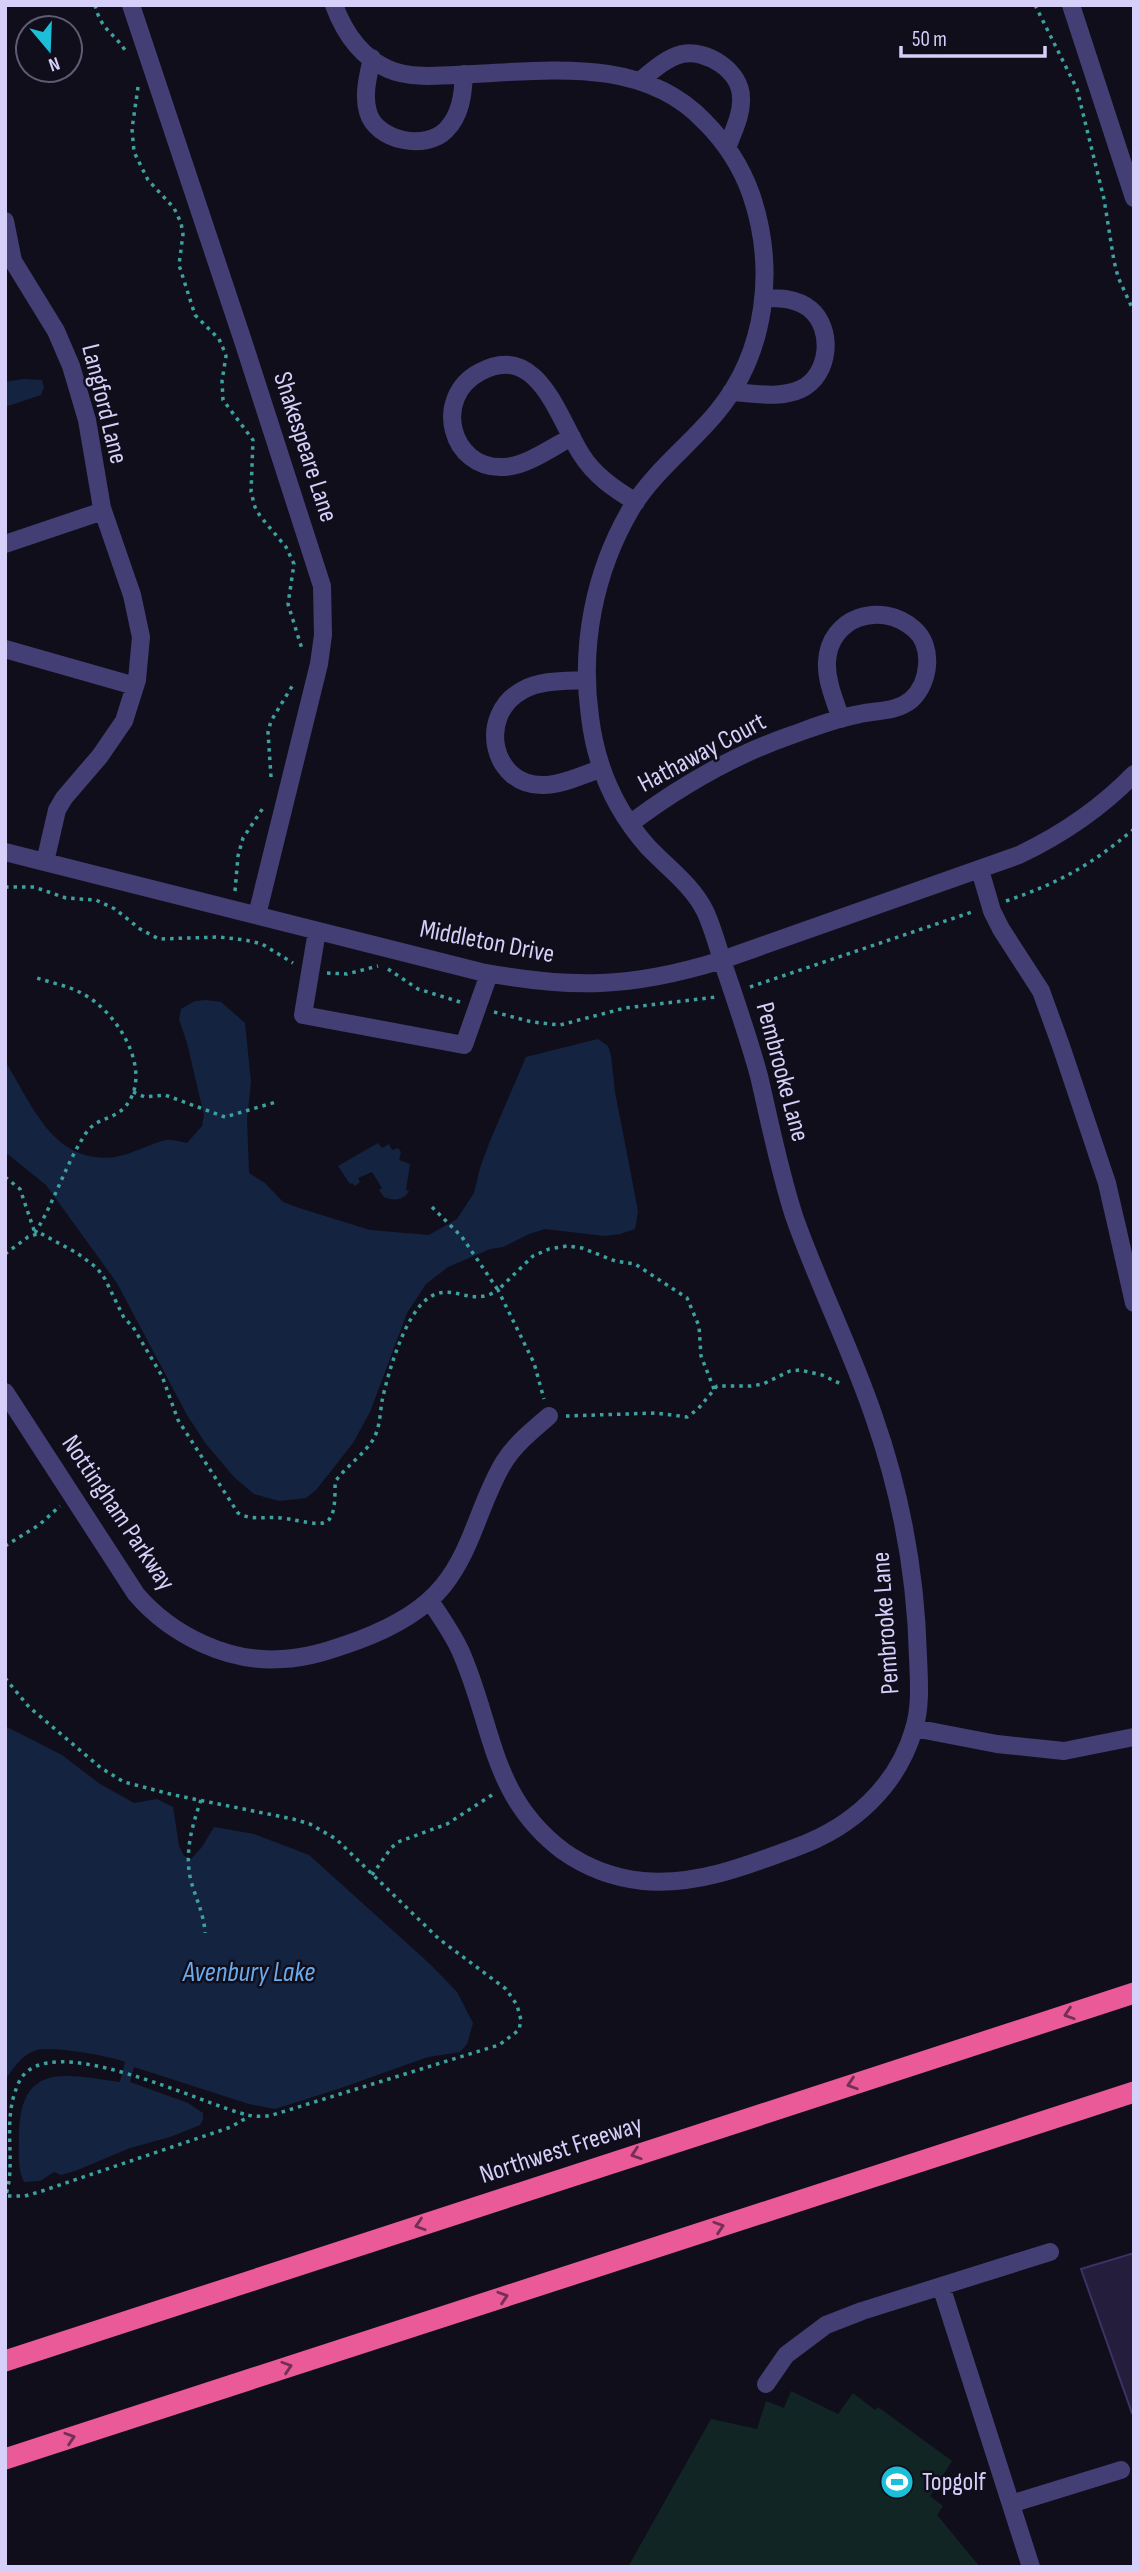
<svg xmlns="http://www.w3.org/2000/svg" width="1139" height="2572" font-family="'Sofia Sans Condensed',sans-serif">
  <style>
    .green { fill: #122525 }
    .water { fill: #142440 }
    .building { fill: #241d3b; stroke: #3e3164; stroke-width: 2 }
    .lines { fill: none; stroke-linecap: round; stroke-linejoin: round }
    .path { stroke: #3ca19f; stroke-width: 3.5; stroke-dasharray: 3.5 5; stroke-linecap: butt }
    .minor { stroke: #433f75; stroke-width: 18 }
    .highway { stroke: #ea5a99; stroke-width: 21 }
    .oneway { stroke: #733054 }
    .labels { text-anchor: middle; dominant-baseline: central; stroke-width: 5; stroke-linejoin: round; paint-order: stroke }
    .street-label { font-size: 26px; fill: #d6cff9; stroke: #110e1c }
    .poi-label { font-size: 26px; fill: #d6cff9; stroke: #110e1c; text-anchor: start }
    .water-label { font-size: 28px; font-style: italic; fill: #6aabec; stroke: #110e1c }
  </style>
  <rect width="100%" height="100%" fill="#110e1c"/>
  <path class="green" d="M791 2391 838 2414 853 2393 875 2410 878 2407 952 2461 930 2496 943 2506 937 2515 980 2567H628L711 2419 757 2429 766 2401 784 2408Z"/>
  <path class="water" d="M23 379 42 380 44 387 41 395 5 407V382Z
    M206 1000 221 1002 245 1023 251 1082 247 1119 249 1173 265 1183 283 1202 299 1208 370 1230 429 1235 457 1219 474 1193 480 1168 490 1141 526 1057 598 1039 608 1046 611 1056 615 1092 638 1211 635 1229 620 1234 605 1236 545 1229 529 1234 503 1247 490 1249 448 1267 426 1284 407 1313 370 1412 353 1443 316 1490 306 1498 279 1501 254 1494 234 1477 206 1444 187 1415 117 1283 46 1185 5 1152V1061C32 1104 53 1165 115 1157 133 1154 149 1144 166 1140 173 1139 180 1142 187 1143L202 1126 204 1115 187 1043 179 1019 181 1009 195 1001Z
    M378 1143 382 1148 389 1144 392 1150 398 1148 401 1152 399 1160 410 1164 406 1190 409 1191C403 1201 393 1201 384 1197L379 1190 382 1188 372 1172 358 1178 360 1182 355 1186 352 1183 350 1184 338 1166Z
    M5 1726 62 1755 100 1784 134 1803 157 1799 173 1807 179 1846 184 1856 191 1859 202 1847 214 1827 254 1834 309 1855 431 1965 457 1992 473 2023 467 2044 460 2052 428 2057 338 2089 275 2109 249 2104 134 2067 130 2082 188 2103 203 2113V2120L200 2125 170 2137 130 2148 75 2171 61 2175 54 2172 40 2181 24 2182C17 2167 19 2151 19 2134 21 2061 65 2075 120 2082L125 2062C110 2056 53 2046 37 2050 22 2054 13 2069 5 2080Z"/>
  <path class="building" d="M1134 2253V2412L1132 2413 1081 2269Z"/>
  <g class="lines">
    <path class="path" d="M95 5C101 30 112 31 125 50
      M1035 5 1077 89 1104 199 1114 261 1118 277 1134 312
      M138 87 132 129 134 152 148 180 174 208 181 223 183 234 179 265 195 315 219 339 223 348 226 356 222 381 223 400 253 440 251 492 255 507 260 516 286 547 294 564 288 604 302 649
      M271 777 268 732 271 721 294 683
      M5 887H34L66 898 96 900 115 909 140 929 159 939 219 937 245 940 262 944 293 963
      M235 891 238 856 243 838 265 805
      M1006 901C1059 883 1091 865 1134 829
      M388 969 418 989 460 1002
      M327 973 347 974 378 966
      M750 987 975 911
      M494 1012 532 1022 560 1025 625 1008 716 997
      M133 1092 145 1097 165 1095 225 1117 276 1102
      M5 1177 20 1189 35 1233
      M432 1207 462 1237 498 1290 533 1256 549 1249 567 1246 582 1248 615 1261 635 1264 687 1298 699 1326 701 1356 714 1389
      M35 1233C55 1201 65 1165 86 1133 99 1114 119 1122 131 1098 149 1062 114 1010 83 994 69 986 52 983 37 978
      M5 1254 28 1237 40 1233 77 1253 97 1268 105 1279 124 1318 133 1327 162 1376 178 1420 238 1513C251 1521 267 1516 282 1518 324 1524 336 1536 335 1482 346 1466 365 1454 374 1438 380 1427 380 1413 382 1401 388 1373 404 1317 427 1299 452 1280 470 1309 498 1290L534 1363 544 1399
      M566 1416 656 1413 687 1417 698 1409 717 1386H751L763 1384 790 1371 800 1370 822 1375 843 1385
      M5 1546 39 1525 60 1506
      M5 1678 29 1707 101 1768 124 1782 174 1795 293 1819 310 1824 336 1839 439 1939 506 1989 517 2005 521 2020 519 2030 499 2045 269 2116C262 2116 255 2117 248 2115 205 2106 46 2025 19 2082 0 2122 18 2162 5 2197
      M201 1800C192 1826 184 1853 191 1881 196 1899 204 1914 205 1933
      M372 1875 391 1848 398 1842 447 1824 495 1793
      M8 2196H25L39 2192 231 2127 248 2117"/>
    <path class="minor" d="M131 5 243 341 322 586 323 635 319 664 257 915
      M334 5C344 32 361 57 388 69 412 80 448 75 474 74 554 70 645 58 705 122 726 143 741 166 751 194 776 267 767 352 717 412 689 446 654 471 631 509 594 572 580 646 590 717 596 766 615 810 648 847 668 868 692 885 705 911 713 928 718 948 724 966 736 1002 749 1039 759 1076 770 1123 779 1170 794 1216 818 1284 851 1349 874 1417 901 1494 916 1576 918 1657 919 1681 921 1706 914 1729 897 1787 852 1827 797 1847 749 1865 696 1886 643 1881 614 1878 587 1868 563 1851 490 1796 494 1726 460 1650 452 1633 441 1617 430 1601
      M1071 5 1134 198
      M372 58C368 76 363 95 368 112 376 141 426 151 446 130 461 115 463 94 464 74
      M640 81C652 71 666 58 682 54 707 49 741 71 741 98 742 115 733 131 728 146
      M5 221 13 261 56 331 71 366 87 420 102 508 132 595 141 637 137 680 124 721 100 756 64 798 57 810 45 862
      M731 392C753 393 780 399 801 389 830 375 834 329 810 309 796 298 780 298 763 298
      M572 437C552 447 527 466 504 467 450 470 432 397 480 372 538 341 558 418 581 454 594 475 614 489 636 502
      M5 544 103 511
      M5 649 135 686
      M586 680C566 681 540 680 523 690 476 715 492 787 544 785 563 785 583 774 601 769
      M631 823C679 787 732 756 789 736 812 728 836 718 860 714 878 710 896 712 911 700 930 683 934 646 914 629 881 600 829 617 827 662 826 681 835 701 841 719
      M5 852 481 972C571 989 631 988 719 961L1019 855C1063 834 1100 809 1134 774
      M980 870 992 911 1001 929 1041 991 1061 1046 1107 1183 1134 1303
      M317 931 303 1015 464 1045 489 974
      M5 1392 136 1594C171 1635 228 1663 282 1659 309 1658 334 1649 359 1640 391 1628 422 1612 443 1586 473 1549 480 1501 504 1462 515 1444 533 1430 549 1416
      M914 1728 997 1744 1064 1751 1134 1737
      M941 2286 1031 2567
      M766 2384 786 2355 826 2325 862 2311 1050 2252
      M1011 2504 1121 2470"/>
    <path class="highway" d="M5 2361 1134 1993
      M5 2459 1134 2092"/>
  </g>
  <defs><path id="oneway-chevron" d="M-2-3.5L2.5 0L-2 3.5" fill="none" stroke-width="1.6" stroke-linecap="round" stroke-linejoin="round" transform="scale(1.75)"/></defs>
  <g class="oneway">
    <use href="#oneway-chevron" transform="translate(1069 2014) rotate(162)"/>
    <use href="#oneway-chevron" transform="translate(852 2084) rotate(162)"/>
    <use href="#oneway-chevron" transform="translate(636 2154) rotate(162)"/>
    <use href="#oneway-chevron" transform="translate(420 2225) rotate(162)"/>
    <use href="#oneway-chevron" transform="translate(719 2227) rotate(-18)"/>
    <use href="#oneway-chevron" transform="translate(503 2297) rotate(-18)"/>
    <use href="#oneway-chevron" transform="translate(287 2367) rotate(-18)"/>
    <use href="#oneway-chevron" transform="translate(70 2438) rotate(-18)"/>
  </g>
  <defs>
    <symbol id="stadium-disc" viewBox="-11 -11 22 22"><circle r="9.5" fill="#1cbed8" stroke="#110e1c"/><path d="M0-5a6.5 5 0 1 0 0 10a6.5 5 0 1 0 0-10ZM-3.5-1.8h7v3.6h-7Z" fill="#fff"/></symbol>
  </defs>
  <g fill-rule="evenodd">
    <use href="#stadium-disc" x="878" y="2463" width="38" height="38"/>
  </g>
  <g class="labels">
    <g class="street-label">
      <text transform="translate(104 404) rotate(76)">Langford Lane</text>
      <text transform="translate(305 447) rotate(72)">Shakespeare Lane</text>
      <text transform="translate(702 753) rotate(-28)">Hathaway Court</text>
      <text transform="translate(487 942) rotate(11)">Middleton Drive</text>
      <text transform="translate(782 1072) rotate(75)">Pembrooke Lane</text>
      <text transform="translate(118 1513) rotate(56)">Nottingham Parkway</text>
      <text transform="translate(886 1623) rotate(-94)">Pembrooke Lane</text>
      <text transform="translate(561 2150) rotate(-18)">Northwest Freeway</text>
    </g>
    <g class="poi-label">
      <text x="922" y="2482">Topgolf</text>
    </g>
    <g class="water-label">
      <text x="249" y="1972">Avenbury Lake</text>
    </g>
  </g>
  <rect width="1139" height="2572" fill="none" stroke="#d6cff9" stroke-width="14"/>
  <g transform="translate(49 49) rotate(161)"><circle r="33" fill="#110e1c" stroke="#605b74" stroke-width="2"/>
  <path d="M0-5L12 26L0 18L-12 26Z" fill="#1cbed8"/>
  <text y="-10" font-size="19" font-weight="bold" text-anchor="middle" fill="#d6cff9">N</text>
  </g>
  <path d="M901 46v10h144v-10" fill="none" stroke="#d6cff9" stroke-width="3.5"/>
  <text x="912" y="46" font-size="21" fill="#d6cff9" stroke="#110e1c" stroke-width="5" paint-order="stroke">50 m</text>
</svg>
